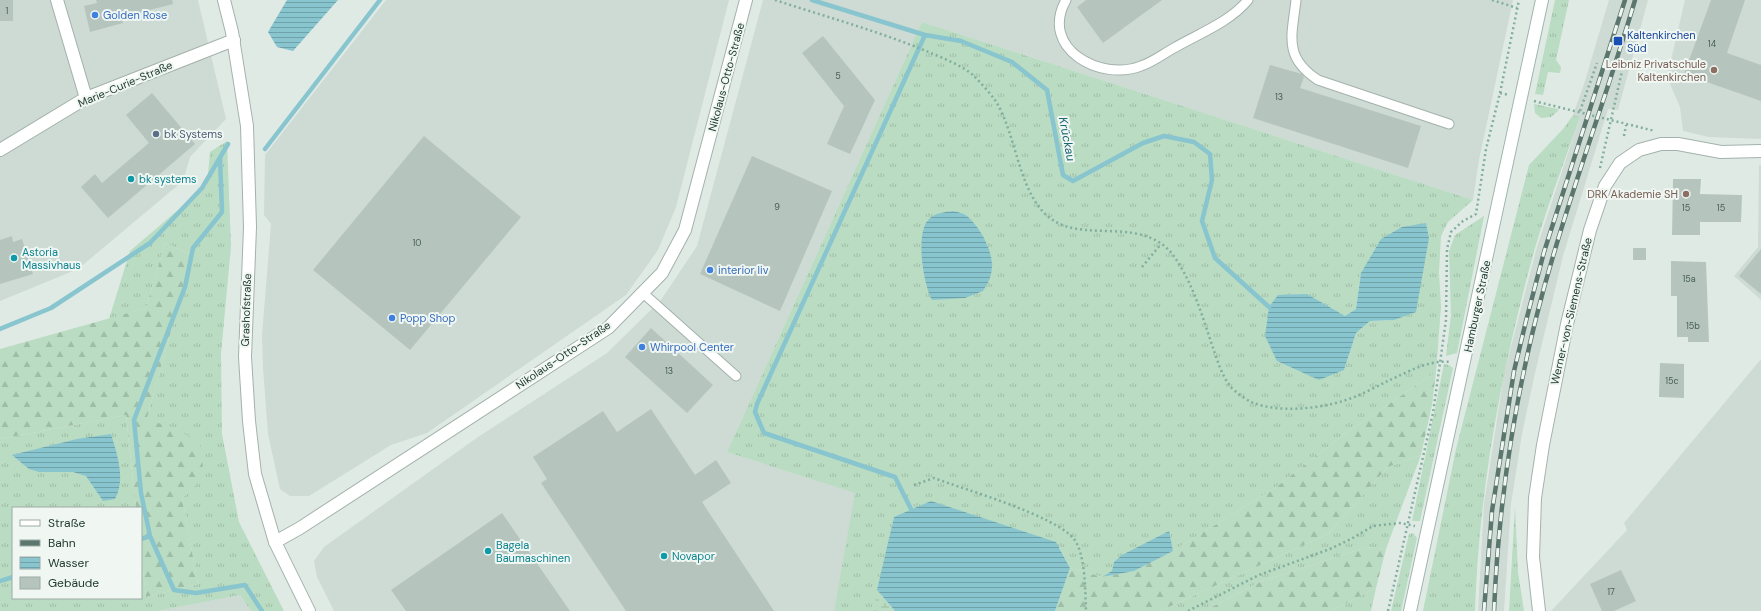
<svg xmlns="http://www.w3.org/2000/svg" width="1761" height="611" font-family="'DM Sans',sans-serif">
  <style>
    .built { fill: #cedad4 }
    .grass { fill: url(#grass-tufts); fill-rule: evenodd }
    .forest { fill: url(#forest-firs) }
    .wetland { fill: url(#wetland-marsh) }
    .water { fill: url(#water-rules) }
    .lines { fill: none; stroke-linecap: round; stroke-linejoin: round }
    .stream { stroke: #88c5cf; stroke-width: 4.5 }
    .building { fill: #b5c5be }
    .service-casing { stroke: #a3b2ac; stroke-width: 11 }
    .minor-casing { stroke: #a3b2ac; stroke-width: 14 }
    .tertiary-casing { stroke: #a3b2ac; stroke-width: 14 }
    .secondary-casing { stroke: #9fb6ad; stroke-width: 14 }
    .path { stroke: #81ae9f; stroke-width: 2.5; stroke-dasharray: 2 3; stroke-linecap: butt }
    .service { stroke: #fff; stroke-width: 9 }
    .minor { stroke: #fff; stroke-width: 12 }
    .tertiary { stroke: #fff; stroke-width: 12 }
    .secondary { stroke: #fff; stroke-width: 12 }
    .rail-casing { stroke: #5b766e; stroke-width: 4.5 }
    .rail { stroke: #f0f7f3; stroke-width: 3; stroke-dasharray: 9; stroke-linecap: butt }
    .shop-dot { fill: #3f7fe0; stroke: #f0f7f3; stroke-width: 1.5 }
    .transit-dot { fill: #1a4fb4; stroke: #f0f7f3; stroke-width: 1.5 }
    .education-dot { fill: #8d6e63; stroke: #f0f7f3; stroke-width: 1.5 }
    .service-dot { fill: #5c6f8a; stroke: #f0f7f3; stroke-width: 1.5 }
    .culture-dot { fill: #0f9aa8; stroke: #f0f7f3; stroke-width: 1.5 }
    .labels { text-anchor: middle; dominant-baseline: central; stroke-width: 4; stroke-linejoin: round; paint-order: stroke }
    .number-label { font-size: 9px; fill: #465d56 }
    .shop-label { font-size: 11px; fill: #366cbe; stroke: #f0f7f3; text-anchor: start }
    .transit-label { font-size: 11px; fill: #164399; stroke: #f0f7f3; text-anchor: start }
    .education-label { font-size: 11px; fill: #785e54; stroke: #f0f7f3; text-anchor: end }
    .street-label { font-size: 11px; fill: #213a33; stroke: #f0f7f3 }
    .service-label { font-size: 11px; fill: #4e5e75; stroke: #f0f7f3; text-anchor: start }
    .culture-label { font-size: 11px; fill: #0d838f; stroke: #f0f7f3; text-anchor: start }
    .water-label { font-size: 12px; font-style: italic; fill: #1c6775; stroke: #f0f7f3 }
  </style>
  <defs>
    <pattern id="grass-tufts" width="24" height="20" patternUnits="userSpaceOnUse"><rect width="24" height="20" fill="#b9dcc2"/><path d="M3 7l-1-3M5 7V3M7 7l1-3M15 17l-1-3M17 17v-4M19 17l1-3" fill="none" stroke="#9fbea7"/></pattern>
    <pattern id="forest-firs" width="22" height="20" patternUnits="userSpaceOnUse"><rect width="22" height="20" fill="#b9dcc2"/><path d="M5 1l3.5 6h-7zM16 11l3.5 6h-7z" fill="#9fbea7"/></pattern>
    <pattern id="wetland-marsh" width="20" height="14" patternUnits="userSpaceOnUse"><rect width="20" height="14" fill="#b9dcc2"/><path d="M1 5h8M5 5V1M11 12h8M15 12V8" fill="none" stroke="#9fbea7"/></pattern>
    <pattern id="water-rules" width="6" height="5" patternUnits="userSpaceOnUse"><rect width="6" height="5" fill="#88c5cf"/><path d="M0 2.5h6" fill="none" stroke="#6fa1a9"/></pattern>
  </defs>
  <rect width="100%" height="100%" fill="#e0eae5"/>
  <path class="built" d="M0 0H198L226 119 190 157 183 181 78 269 0 301Z
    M386 0H729L676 207 658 250 626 295 427 433 391 445 309 496H290L280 489 268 434 263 368 262 335 271 224 264 215 265 155Z
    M763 0H1513L1479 160 1473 200 922 22 727 452 856 493 834 611H334L317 577 314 561 324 547 478 437 607 353 661 300 697 246Z
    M1609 0H1648L1618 110 1608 109 1563 256 1535 373 1522 434 1511 504 1504 611H1478L1484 504 1504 374 1537 247 1580 117 1573 115 1584 84Z
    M1685 0H1761V139L1709 137 1683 131 1680 107 1667 77Z
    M1759 165H1761V300L1734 276 1758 247Z
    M1761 359V611H1551L1627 530 1624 523Z
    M240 595 251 611H158Z"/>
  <path class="grass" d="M1555 0H1569L1556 60 1561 67 1560 73 1548 72 1543 95 1535 94Z
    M922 22 1473 200 1448 222 1441 236 1439 272 1441 307 1436 372 1342 436 1275 488 1173 551 1134 571 1102 577 1070 568 1059 547 894 517 874 611H834L855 493 727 452ZM1361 273 1394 320 1370 321 1356 333 1344 370 1307 294 1344 317 1356 309Z
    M1534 104 1558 109V111L1551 117 1541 118 1535 113Z
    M1573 115 1580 117C1565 160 1548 204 1535 248 1502 367 1479 487 1475 611H1423L1456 449 1529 165 1564 128Z
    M227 141 231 246 221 354 222 434 239 522 284 611H251L240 595 158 611H0V439L126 415 136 508H13V598H141V553L146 597 198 584 182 498 204 476 147 418 192 255 165 243 146 308 109 319 130 251 207 185 210 152Z
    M1484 216 1457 353 1446 356 1451 315 1449 251 1455 235Z
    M1444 364 1449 365 1453 368 1420 521H1412Z
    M1421 455 1386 549 1367 547 1262 581 1204 611H1160L1328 534 1388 467Z
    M1515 506 1518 572 1524 611H1509Z
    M1413 533 1417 538 1401 611H1391L1409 534Z
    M1376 588 1371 611H1331Z"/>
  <path class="forest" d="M165 243 192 255 147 418 200 441 204 477 182 498 198 584 146 597 141 553V508H136L126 415 0 439V349L146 308Z
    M1436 372 1432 405 1421 455 1388 467 1328 534 1160 611H1055L1070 568 1102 577 1134 571 1173 551 1275 488 1342 436Z
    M1367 547 1386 549 1376 588 1331 611H1204L1262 581Z"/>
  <path class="wetland" d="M877 590 895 611H874Z"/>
  <path class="water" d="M287 0H338L293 51 277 47 268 32Z
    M953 211C957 212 963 213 967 216 981 228 996 255 991 274 990 280 986 286 983 291L965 298 932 300C923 284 915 232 929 219 935 213 945 212 953 211Z
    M1426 223 1429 238 1416 312 1394 320 1370 321 1356 333 1344 370 1319 380 1277 361 1265 336 1269 307 1278 295 1307 294 1345 316 1356 309 1361 273 1381 239 1402 227Z
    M111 434C117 454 126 479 115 499L103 501 86 476 73 472H39L29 469 12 455 77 439Z
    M931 501 1056 542 1070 568 1055 611H895L877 590 894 517Z
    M1169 531 1173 551 1134 571 1102 577 1112 571 1114 562 1122 555Z"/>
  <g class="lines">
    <path class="stream" d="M812 0 925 35 961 41 1012 62 1047 90 1063 175 1073 181 1143 143 1164 136 1194 142 1210 154 1212 180 1202 221 1215 258 1269 307
      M265 149 380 0
      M220 158 222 212 193 248 185 287 134 420 141 493 150 536 174 590 196 593 245 585 262 611
      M0 329 51 308 150 243 202 188 228 144
      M911 509 895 477 764 433 755 412 757 404 925 35
      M141 539 150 536
      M0 581 13 577"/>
  </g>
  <path class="building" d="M0 0H13V21H0Z
    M96 0H172L173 4 122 17 123 23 90 32 84 6 97 3Z
    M1086 0H1162L1103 43 1077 7Z
    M1711 0H1745L1727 53 1761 65V101L1684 74Z
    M823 36 875 100 850 154 827 144 844 106 802 53Z
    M1270 65 1302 74 1304 77 1300 88 1421 126 1408 168 1253 118Z
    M152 93 195 144 108 218 81 187 95 174 102 183 149 143 126 115Z
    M424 136 521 217 410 350 313 270Z
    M752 156 832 191 780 311 700 274Z
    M1673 179H1701L1700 194 1742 195 1741 222H1700V235H1672Z
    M12 236 13 242 22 239 33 274 0 284V240Z
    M1633 248H1646V260H1633Z
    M1761 249V294L1739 276Z
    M1671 261 1706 262 1709 342H1688V337H1677V296H1671Z
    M651 328 713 385 687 413 625 357Z
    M1660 363 1684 364V398L1659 397Z
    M651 409 695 475 716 460 731 483 702 502 774 611H626L541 483 547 479 533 457 603 411 617 432Z
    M502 513 570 611H406L391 590Z
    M1621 570 1636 601 1614 611H1602L1590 584Z"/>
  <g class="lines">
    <defs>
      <path id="service" d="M1066 0C1039 48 1100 82 1141 66 1153 62 1163 54 1174 48 1198 34 1230 22 1248 0
        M1296 0C1292 36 1283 57 1318 80L1449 124
        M643 293 736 376"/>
      <path id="minor" d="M57 0 86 98
        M0 150 86 98 234 40
        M275 542 300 528 608 328 662 273 685 230 746 0
        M1539 611 1533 557 1535 498 1543 445 1567 324 1590 230 1605 186 1620 163 1639 150 1661 144H1678L1721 152 1761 151"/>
      <path id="tertiary" d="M224 0 232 32 247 126 250 227 245 357 249 421 255 474 275 542 309 611"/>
      <path id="secondary" d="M1410 611 1542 0"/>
    </defs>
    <use href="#service" class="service-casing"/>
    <use href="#minor" class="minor-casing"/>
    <use href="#tertiary" class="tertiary-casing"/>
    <use href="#secondary" class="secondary-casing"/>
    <path class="path" d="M775 0C827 17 881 32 931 53 945 59 963 66 974 76 981 83 989 92 995 100 1018 135 1018 201 1056 222 1089 241 1144 217 1173 255 1192 281 1202 315 1212 345 1217 359 1221 374 1230 386 1234 391 1245 399 1251 402 1277 413 1317 409 1343 401 1360 396 1377 386 1392 379 1412 370 1429 360 1451 362
      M1492 0 1517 8
      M1500 93 1509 95
      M1534 101 1655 131
      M1580 111 1597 63
      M1624 136 1626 125
      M1600 168 1622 71
      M1142 267 1161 244
      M914 485 934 478C966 490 1054 515 1074 539 1086 555 1085 592 1086 611
      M1188 611 1259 575 1330 549 1351 539 1373 526 1400 523 1415 526
      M1388 611 1433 413 1446 320 1447 249 1451 232 1463 221 1476 214 1486 149 1500 93 1519 0"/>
    <use href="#service" class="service"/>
    <use href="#minor" class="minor"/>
    <use href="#tertiary" class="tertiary"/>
    <use href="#secondary" class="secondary"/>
    <defs>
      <path id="rail" d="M1484 611 1492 511 1514 371 1526 321 1544 252 1625 0
        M1494 611C1499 490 1519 369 1554 253 1579 168 1610 85 1635 0"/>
    </defs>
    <use href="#rail" class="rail-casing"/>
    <use href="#rail" class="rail"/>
  </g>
  <g class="shop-dot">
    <circle cx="95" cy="15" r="4"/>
    <circle cx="710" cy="270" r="4"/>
    <circle cx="392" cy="318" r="4"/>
    <circle cx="642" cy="347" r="4"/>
  </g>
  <rect class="transit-dot" x="1613" y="36" width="10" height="10" rx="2"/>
  <g class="education-dot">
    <circle cx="1714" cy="70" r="4"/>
    <circle cx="1686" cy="194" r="4"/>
  </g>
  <circle class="service-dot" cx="156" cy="134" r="4"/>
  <g class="culture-dot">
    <circle cx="131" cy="179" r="4"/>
    <circle cx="14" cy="258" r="4"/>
    <circle cx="488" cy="551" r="4"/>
    <circle cx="664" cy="556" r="4"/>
  </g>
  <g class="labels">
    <g class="number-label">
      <text x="7" y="11">1</text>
      <text x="1712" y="44">14</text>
      <text x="838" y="76">5</text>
      <text x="1279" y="97">13</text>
      <text x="777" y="207">9</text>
      <text x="1686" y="208">15</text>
      <text x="1721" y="208">15</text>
      <text x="417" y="243">10</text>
      <text x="1689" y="279">15a</text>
      <text x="1693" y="326">15b</text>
      <text x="669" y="371">13</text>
      <text x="1672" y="381">15c</text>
      <text x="1611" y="592">17</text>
    </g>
    <g class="shop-label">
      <text x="103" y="15">Golden Rose</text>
      <text x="718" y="270">interior liv</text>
      <text x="400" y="318">Popp Shop</text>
      <text x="650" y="347">Whirpool Center</text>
    </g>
    <g class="transit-label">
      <text x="1627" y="35">Kaltenkirchen<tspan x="1627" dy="13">Süd</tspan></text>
    </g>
    <g class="education-label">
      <text x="1706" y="64">Leibniz Privatschule<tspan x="1706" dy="13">Kaltenkirchen</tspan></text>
      <text x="1678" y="194">DRK Akademie SH</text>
    </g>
    <g class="street-label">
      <text transform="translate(726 77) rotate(-75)">Nikolaus-Otto-Straße</text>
      <text transform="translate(125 84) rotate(-23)">Marie-Curie-Straße</text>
      <text transform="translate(1477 306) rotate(-78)">Hamburger Straße</text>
      <text transform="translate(246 310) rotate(-88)">Grashofstraße</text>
      <text transform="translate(1571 311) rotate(-77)">Werner-von-Siemens-Straße</text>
      <text transform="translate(563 355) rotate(-34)">Nikolaus-Otto-Straße</text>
    </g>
    <g class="service-label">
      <text x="164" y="134">bk Systems</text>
    </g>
    <g class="culture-label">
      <text x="139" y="179">bk systems</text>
      <text x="22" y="252">Astoria<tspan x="22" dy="13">Massivhaus</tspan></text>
      <text x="496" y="545">Bagela<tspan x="496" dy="13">Baumaschinen</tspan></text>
      <text x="672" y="556">Novapor</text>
    </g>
    <g class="water-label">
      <text transform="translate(1067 139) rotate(79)">Krückau</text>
    </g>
  </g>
  <rect x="12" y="507" width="130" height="92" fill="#f0f7f3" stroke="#9daba6"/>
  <rect x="20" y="520" width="20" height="6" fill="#ffffff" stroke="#9daba6"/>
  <text x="48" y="527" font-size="12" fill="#213a33">Straße</text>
  <rect x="20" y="540" width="20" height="6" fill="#5b766e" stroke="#9daba6"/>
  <text x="48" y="547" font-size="12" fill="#213a33">Bahn</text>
  <rect x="20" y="557" width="20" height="12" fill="url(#water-rules)" stroke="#9daba6"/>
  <text x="48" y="567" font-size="12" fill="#213a33">Wasser</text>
  <rect x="20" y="577" width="20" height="12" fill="#b5c5be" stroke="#9daba6"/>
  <text x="48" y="587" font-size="12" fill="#213a33">Gebäude</text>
</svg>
